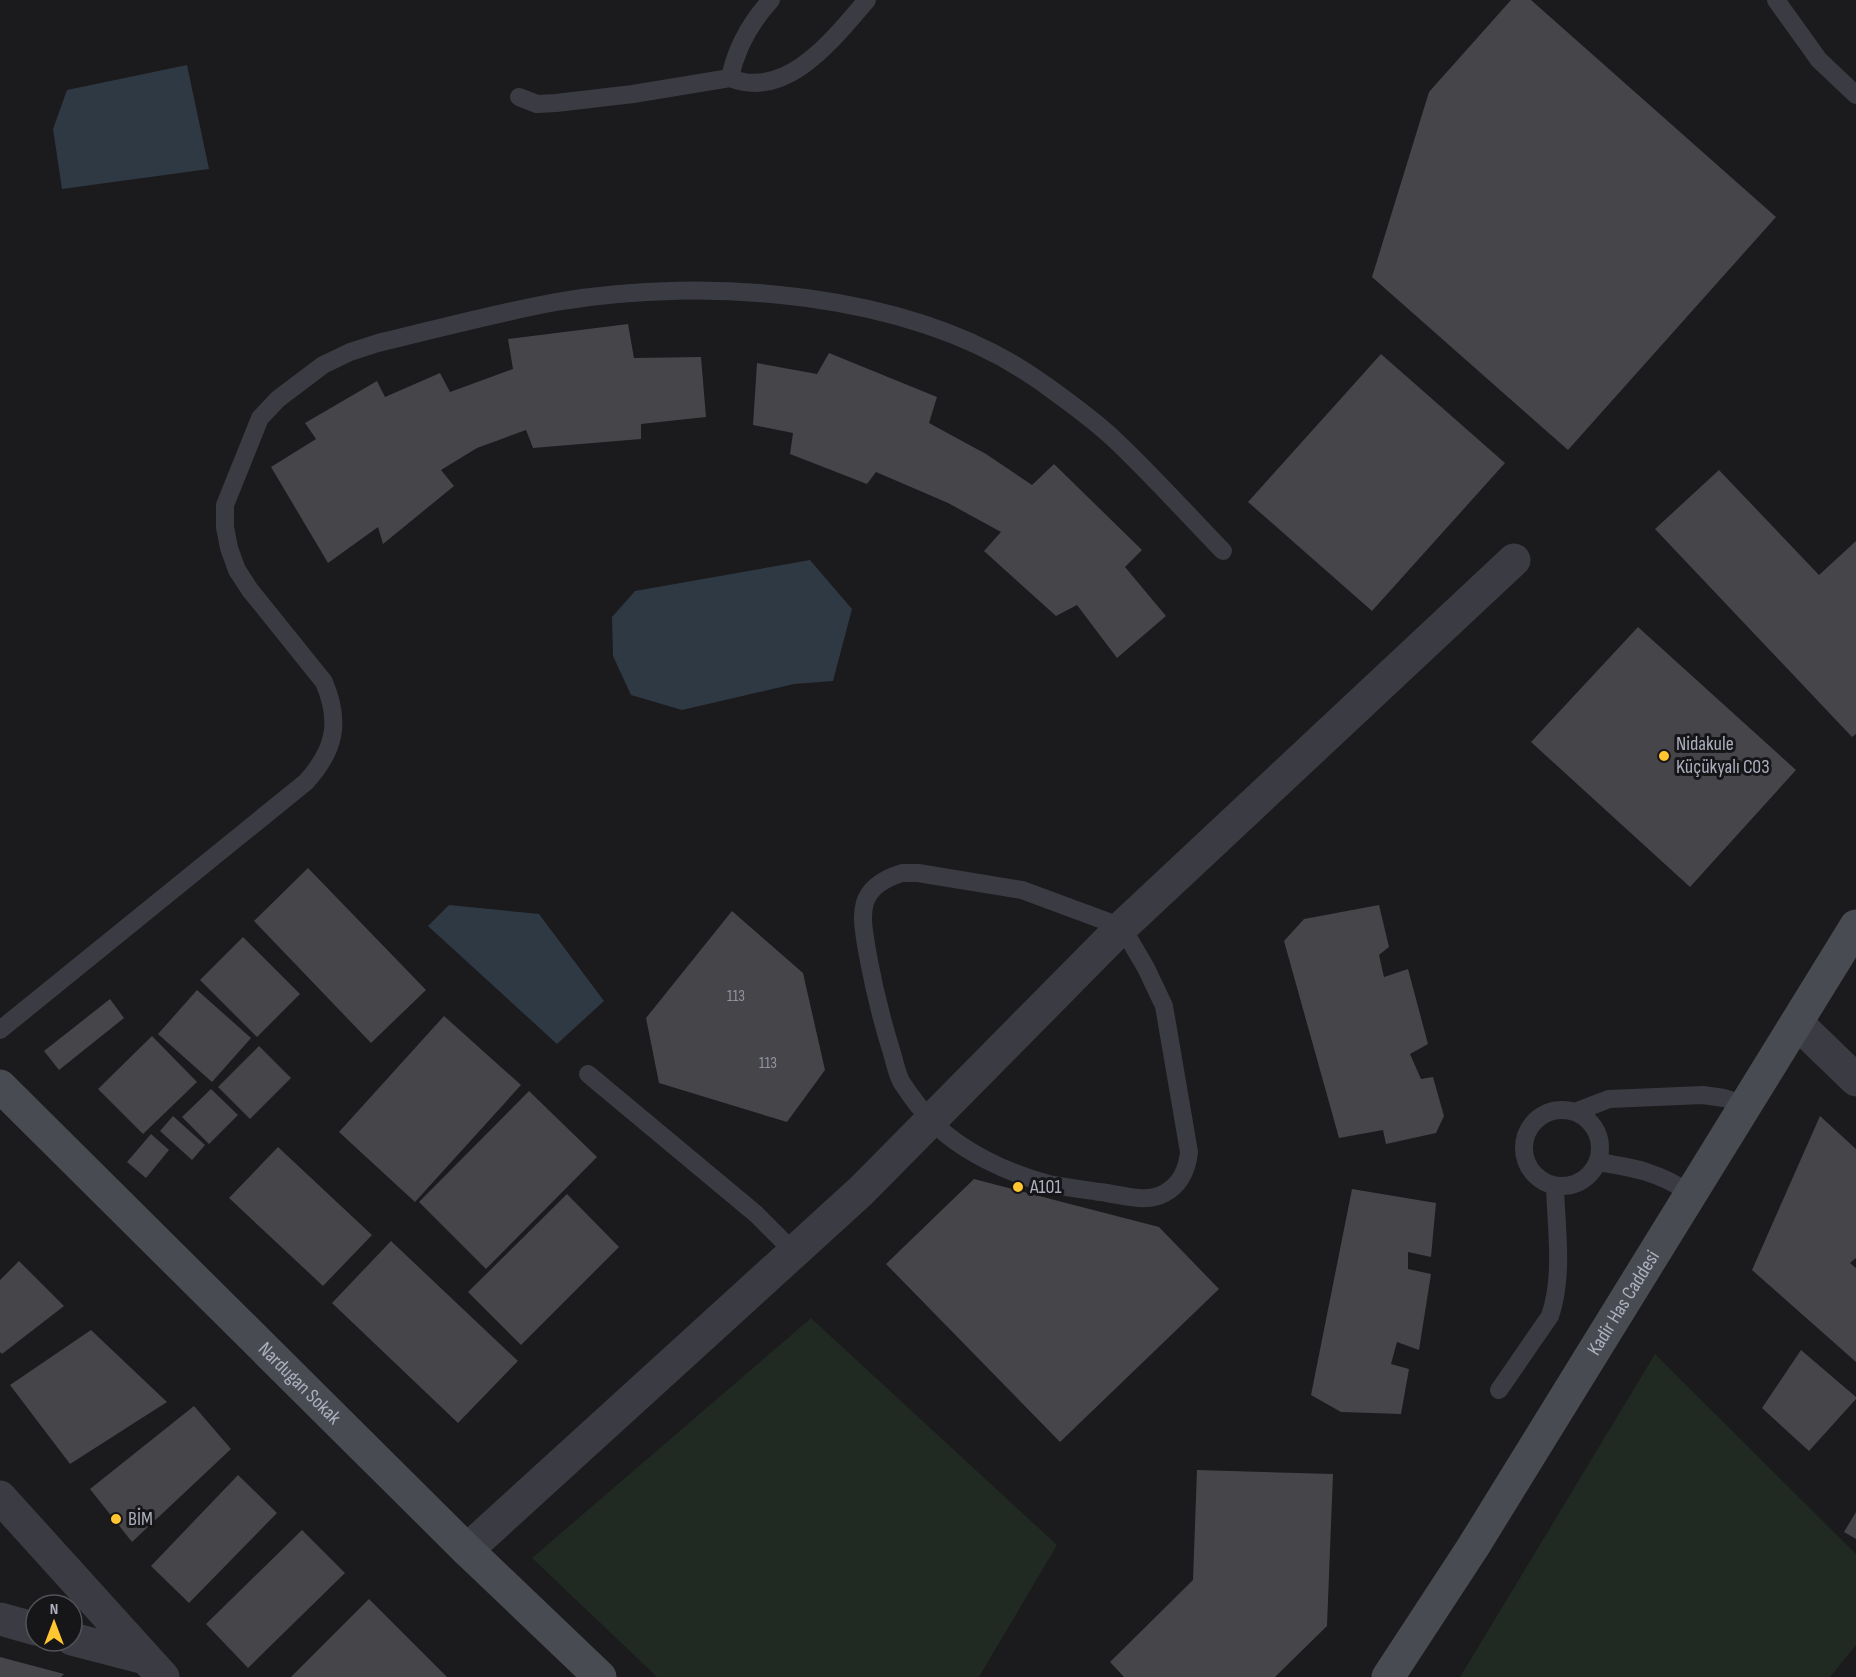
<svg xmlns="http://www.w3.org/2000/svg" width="1856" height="1677" font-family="'Sofia Sans Condensed',sans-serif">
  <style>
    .green { fill: #202922 }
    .water { fill: #2f3943 }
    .building { fill: #45454a }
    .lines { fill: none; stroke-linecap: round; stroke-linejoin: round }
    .lane { stroke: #3b3c43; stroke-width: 18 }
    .street { stroke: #3b3c43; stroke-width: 33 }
    .secondary { stroke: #494b53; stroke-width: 33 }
    .poi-dot { fill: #ffc631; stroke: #161518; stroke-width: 2 }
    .labels { text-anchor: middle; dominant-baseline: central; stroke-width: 6; stroke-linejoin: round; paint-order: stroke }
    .number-label { font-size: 16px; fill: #9295a1 }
    .poi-label { font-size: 20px; fill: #acb0be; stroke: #161518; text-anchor: start }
    .street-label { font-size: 20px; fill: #acb0be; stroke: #161518 }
  </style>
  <rect width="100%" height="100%" fill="#1b1a1d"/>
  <path class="green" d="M811 1318 1057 1545 979 1677H657L532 1558Z
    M1655 1354 1856 1554V1645L1830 1677H1460Z"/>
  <path class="water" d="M187 65 209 169 62 189 53 129 67 90Z
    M810 560 852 609 833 681 794 684 682 710 631 695 613 656 612 617 635 591Z
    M449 905 539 914 604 1001 557 1044 428 926Z"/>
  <path class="building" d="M1511 0H1531L1776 217 1568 450 1372 277 1429 92Z
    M628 324 634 358 701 357 706 417 641 424V439L533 448 526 430 477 448 441 470 454 486 383 544 378 527 328 563 271 467 316 439 305 423 377 381 385 397 440 373 450 392 513 369 508 339Z
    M829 353 937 397 929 423 986 454 1032 485 1054 464 1142 550 1125 567 1166 616 1117 658 1077 605 1056 616 984 551 1001 532 948 503 876 472 867 484 790 454 793 433 753 425 757 363 817 374Z
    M1381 354 1505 463 1372 611 1248 502Z
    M1719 470 1819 575 1856 541V734L1852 737 1655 529Z
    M1638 627 1796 770 1690 887 1531 742Z
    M308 868 426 990 371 1043 254 921Z
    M1379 905 1389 947 1379 955 1384 977 1408 969 1428 1044 1410 1054 1421 1079 1433 1077 1444 1116 1436 1133 1386 1144 1383 1130 1339 1138 1284 941 1304 919Z
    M732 911 803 973 825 1070 787 1122 659 1083 646 1018Z
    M243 937 300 994 257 1037 200 980Z
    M197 990 251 1038 212 1082 158 1034Z
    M110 999 124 1018 59 1070 44 1051Z
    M444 1016 521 1085 415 1202 339 1132Z
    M152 1036 197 1082 143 1134 98 1089Z
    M259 1046 291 1078 250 1119 218 1087Z
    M211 1089 238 1115 209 1144 182 1117Z
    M529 1091 597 1157 486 1269 419 1202Z
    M173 1116 205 1145 192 1160 160 1131Z
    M1820 1116 1856 1149V1258L1850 1263 1856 1268V1362L1752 1270Z
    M151 1134 169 1150 146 1178 127 1162Z
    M278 1147 372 1235 323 1286 229 1198Z
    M974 1179 1159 1227 1219 1289 1060 1442 886 1264Z
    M1352 1189 1436 1203 1431 1257 1408 1252V1269L1431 1274 1419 1350 1397 1342 1391 1364 1409 1369 1401 1414 1341 1412 1311 1395Z
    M567 1194 619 1247 521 1345 468 1292Z
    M391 1241 518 1361 458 1423 332 1303Z
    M19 1261 64 1306 2 1354 0 1352V1280Z
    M91 1330 167 1402 70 1464 10 1385Z
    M1801 1350 1856 1397V1399L1809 1451 1762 1408Z
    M194 1406 231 1449 132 1542 90 1489Z
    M1197 1470 1333 1474 1327 1626 1275 1677H1124L1110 1662 1193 1580Z
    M238 1475 277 1513 189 1603 151 1566Z
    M1856 1512V1539L1844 1532Z
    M302 1530 345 1573 248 1668 206 1624Z
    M369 1599 447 1677H291Z
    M0 1657 64 1674 61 1677H0Z"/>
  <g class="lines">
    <path class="lane" d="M1776 0 1819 60 1856 95
      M730 78C736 48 750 23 771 0
      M519 97 537 104 556 103 633 94 730 78C787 101 834 38 867 0
      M902 873H918L1022 890 1122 927 1146 968 1164 1006 1189 1152C1187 1170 1181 1184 1165 1193 1148 1203 1125 1196 1107 1193 1088 1190 1068 1188 1049 1184 1009 1174 958 1150 930 1119 920 1109 910 1095 902 1083 897 1075 895 1063 892 1053 882 1021 874 989 868 956 861 915 854 888 902 873Z
      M0 1030 306 782C335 750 341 722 324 682L250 590 237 570 229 548 225 527V505L260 418 278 399 323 365 350 352 378 343C437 329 496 313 556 302 707 276 914 291 1041 382 1066 400 1093 419 1115 440 1152 475 1187 514 1223 551
      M588 1074 756 1214 794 1252
      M1524 1148a38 38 0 1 1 76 0a38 38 0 1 1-76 0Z
      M1575 1112 1609 1099 1703 1095 1724 1098 1746 1105
      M1598 1162C1635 1168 1659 1172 1691 1194
      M1499 1390 1550 1316C1564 1275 1556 1228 1555 1186"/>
    <path class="street" d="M1797 1023 1856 1080
      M0 1497 163 1677
      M467 1550 861 1191 1122 927 1514 560
      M0 1619 36 1629
      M72 1639 145 1658"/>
    <g class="secondary">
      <path id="s1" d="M0 1086 467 1550 600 1677"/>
      <path id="s2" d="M1388 1677 1473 1547 1856 926"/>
    </g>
  </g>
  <g class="poi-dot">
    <circle cx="1664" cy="756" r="6"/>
    <circle cx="1018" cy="1187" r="6"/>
    <circle cx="116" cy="1519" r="6"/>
  </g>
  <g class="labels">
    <g class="number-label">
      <text x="736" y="996">113</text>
      <text x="768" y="1063">113</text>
    </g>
    <g class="poi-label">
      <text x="1676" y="744">Nidakule<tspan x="1676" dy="23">Küçükyalı C03</tspan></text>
      <text x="1030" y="1187">A101</text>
      <text x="128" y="1519">BİM</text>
    </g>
    <g class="street-label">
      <text stroke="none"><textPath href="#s2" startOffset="442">Kadir Has Caddesi</textPath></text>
      <text stroke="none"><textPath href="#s1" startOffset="422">Nardugan Sokak</textPath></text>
    </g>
  </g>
  <g transform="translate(54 1623)"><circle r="28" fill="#161518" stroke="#52535a" stroke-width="1.5"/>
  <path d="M0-4.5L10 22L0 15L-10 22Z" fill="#ffc631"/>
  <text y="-9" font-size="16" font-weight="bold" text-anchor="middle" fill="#acb0be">N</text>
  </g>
</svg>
